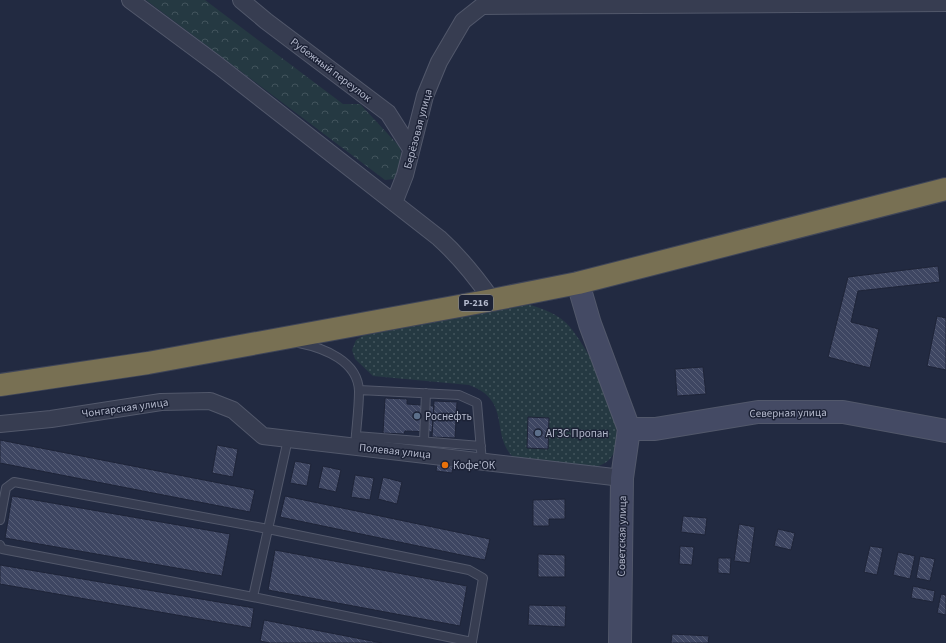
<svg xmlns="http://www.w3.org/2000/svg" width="946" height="643" font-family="'Source Sans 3',sans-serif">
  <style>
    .grass { fill: url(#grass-dots) }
    .forest { fill: url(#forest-crowns) }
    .building { fill: url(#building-back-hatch); stroke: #1e2438 }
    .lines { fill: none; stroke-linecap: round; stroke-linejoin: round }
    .lane-casing { stroke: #52586b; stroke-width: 10 }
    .street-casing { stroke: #52586b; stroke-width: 18 }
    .secondary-casing { stroke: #52586b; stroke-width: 24 }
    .highway-casing { stroke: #3f4558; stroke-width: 24 }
    .lane { stroke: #373d51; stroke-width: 8 }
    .street { stroke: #373d51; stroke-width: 16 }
    .secondary { stroke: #444a64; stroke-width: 22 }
    .highway { stroke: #787053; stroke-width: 22 }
    .service-dot { fill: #5c6f8a; stroke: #1c2236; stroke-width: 1.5 }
    .food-dot { fill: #e8710a; stroke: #1c2236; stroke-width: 1.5 }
    .labels { text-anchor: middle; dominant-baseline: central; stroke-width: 3; stroke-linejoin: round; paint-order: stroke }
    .shield { fill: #1c2236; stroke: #868b9e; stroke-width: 1 }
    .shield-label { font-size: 10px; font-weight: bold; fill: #b3b8cb }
    .street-label { font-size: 11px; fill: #b3b8cb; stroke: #1c2236 }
    .poi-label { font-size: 11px; fill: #b3b8cb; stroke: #1c2236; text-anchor: start }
  </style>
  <defs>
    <pattern id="grass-dots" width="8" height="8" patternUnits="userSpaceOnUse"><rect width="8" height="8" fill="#253942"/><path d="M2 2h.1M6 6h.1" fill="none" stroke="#42545c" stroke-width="1.8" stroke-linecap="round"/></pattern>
    <pattern id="forest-crowns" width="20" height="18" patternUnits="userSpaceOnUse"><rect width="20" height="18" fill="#253942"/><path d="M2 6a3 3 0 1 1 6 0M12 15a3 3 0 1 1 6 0" fill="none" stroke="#42545c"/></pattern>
    <pattern id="building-back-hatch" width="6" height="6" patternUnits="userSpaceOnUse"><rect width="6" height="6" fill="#3e4662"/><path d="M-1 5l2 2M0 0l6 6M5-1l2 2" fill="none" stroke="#585f77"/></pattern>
  </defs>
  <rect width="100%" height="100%" fill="#222a41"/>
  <path class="grass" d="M523 303C537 307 552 311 564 321 588 342 651 460 593 467L515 459C489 435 513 401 469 385L373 376 355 359 352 350 356 340 364 335Z"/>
  <path class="forest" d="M146 0H205L343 104H360L400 147 402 159 394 179 385 180Z"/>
  <path class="building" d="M938 266 940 282 858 291 851 322 879 329 870 368 828 357 848 277Z
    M937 316 946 318V370L927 366Z
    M703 367 706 394 677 396 675 369Z
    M385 398 407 399V404L434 406 432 432 405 431 404 434 383 433Z
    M434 401 457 402 455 438 432 437Z
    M528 417 549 418 548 449 527 448Z
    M0 440 255 490 250 512 0 463Z
    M217 445 238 449 233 477 212 473Z
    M438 456 454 458 452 473 436 471Z
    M295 461 311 464 307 486 290 483Z
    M323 466 341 470 336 492 318 488Z
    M355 475 374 478 370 500 351 497Z
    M383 477 402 482 397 504 378 499Z
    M12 496 230 534 222 576 5 538Z
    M285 496 490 539 485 560 280 517Z
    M565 499V519H549V526H533V500Z
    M683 516 707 518 705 535 681 532Z
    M739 524 755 527 750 563 734 561Z
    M778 529 795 533 791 550 774 546Z
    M680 546 694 547 692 565 679 564Z
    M870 546 883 548 877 575 864 572Z
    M275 550 467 586 460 626 268 590Z
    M898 552 915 556 910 579 893 575Z
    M538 554 565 555V577H538Z
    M920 556 935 559 930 581 916 578Z
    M718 558H731L730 574 718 573Z
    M0 565 254 608 251 628 0 584Z
    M913 586 935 591 933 602 911 598Z
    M941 594 946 595V615L937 613Z
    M529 605 566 606 565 627 528 625Z
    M264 620 382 643H270L260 641Z
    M672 634 709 636 708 643H671Z"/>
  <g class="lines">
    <defs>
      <path id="lane" d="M299 343C324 348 358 361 359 391 359 410 356 429 355 447
        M359 390 459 395 477 403 482 462
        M356 436 481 446
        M424 441 426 393
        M0 520 6 488 14 482 268 529 469 570 483 578 472 642 253 597 2 549 0 545
        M253 597 288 439"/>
      <path id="street" d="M130 0 219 66 439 238C460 257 476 277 492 300
        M241 0 266 21 388 113 411 149
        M394 203 405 175 425 96 439 62 463 21 482 6 946 3
        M0 424 51 419 161 402 210 401 233 410 263 436 622 478"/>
      <path id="secondary" d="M578 283 590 324 629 429 622 478 620 643
        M629 429H655L758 412H843L946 431"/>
      <path id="highway" d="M0 385 148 363 492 300 578 283 946 189"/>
    </defs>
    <use href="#lane" class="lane-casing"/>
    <use href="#street" class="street-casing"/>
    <use href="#secondary" class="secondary-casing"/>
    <use href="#highway" class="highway-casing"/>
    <use href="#lane" class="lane"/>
    <use href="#street" class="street"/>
    <use href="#secondary" class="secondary"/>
    <use href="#highway" class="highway"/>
  </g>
  <g class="service-dot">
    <circle cx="417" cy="416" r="4"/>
    <circle cx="538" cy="433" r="4"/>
  </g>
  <circle class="food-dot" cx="445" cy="465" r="4"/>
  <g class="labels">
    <rect class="shield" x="459" y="295" width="34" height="16" rx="3"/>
    <g class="shield-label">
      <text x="476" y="303">Р-216</text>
    </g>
    <g class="street-label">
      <text transform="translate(331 70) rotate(37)">Рубежный переулок</text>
      <text transform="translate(418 129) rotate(-75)">Берёзовая улица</text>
      <text transform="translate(125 408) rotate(-8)">Чонгарская улица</text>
      <text transform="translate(788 413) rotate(-1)">Северная улица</text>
      <text transform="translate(395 451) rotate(6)">Полевая улица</text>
      <text transform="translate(622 536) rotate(-89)">Советская улица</text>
    </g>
    <g class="poi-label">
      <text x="425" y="416">Роснефть</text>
      <text x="546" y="433">АГЗС Пропан</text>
      <text x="453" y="465">Кофе'ОК</text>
    </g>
  </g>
</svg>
